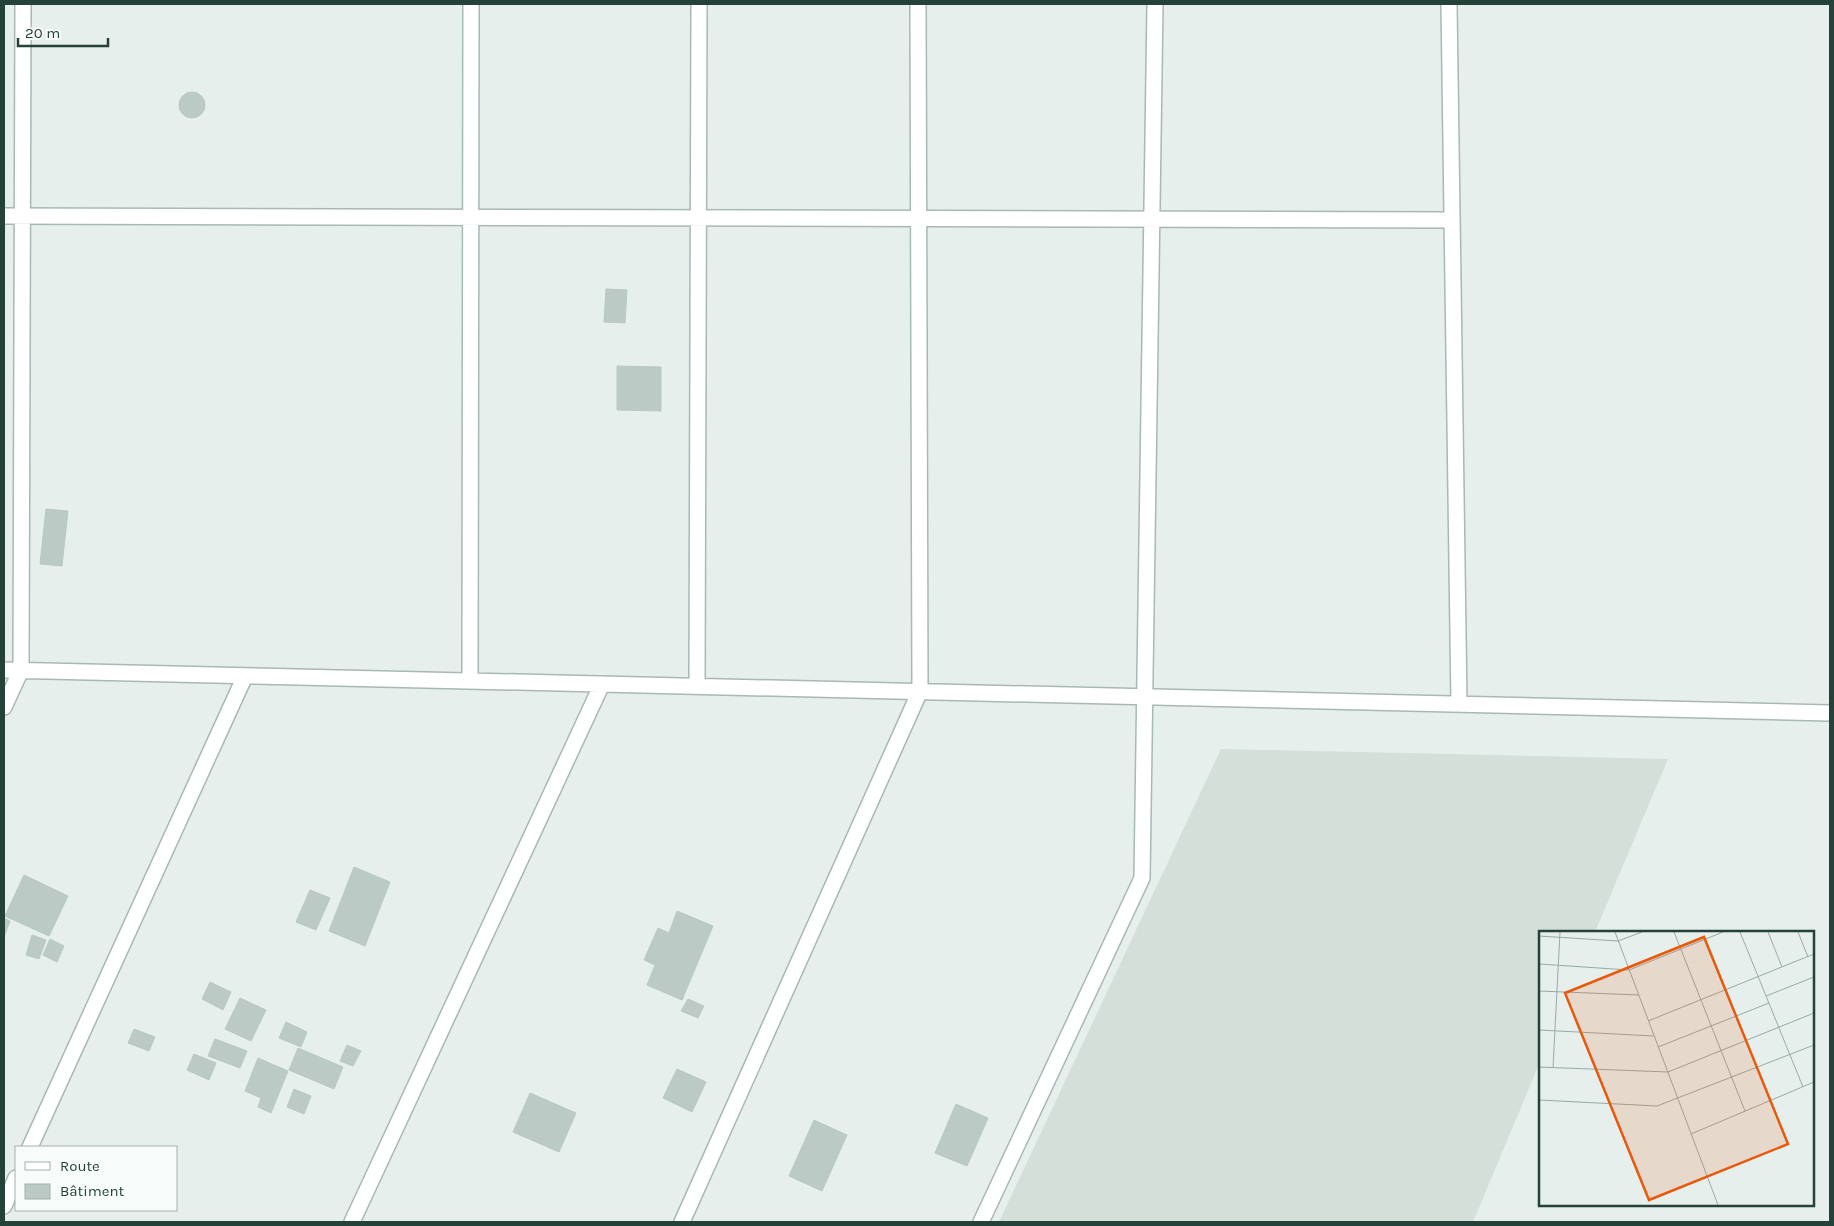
<svg xmlns="http://www.w3.org/2000/svg" width="1834" height="1226" font-family="Karla,sans-serif">
  <style>
    .built { fill: #d4dfda }
    .building { fill: #bbcac4; stroke: #b8c9c2 }
    .lines { fill: none; stroke-linecap: round; stroke-linejoin: round }
    .minor-casing { stroke: #a8b8b2; stroke-width: 18 }
    .minor { stroke: #fff; stroke-width: 15 }
    .inset-road { fill: none; stroke: #98aaa4; stroke-width: 1 }
    .view { fill: #e8590c; fill-opacity: 0.15; stroke: #e8590c; stroke-width: 2.5 }
    .inset-edge { fill: none; stroke: #24423a; stroke-width: 2.5 }
  </style>
  <rect width="100%" height="100%" fill="#e6efeb"/>
  <path class="built" d="M1221 749 1668 759 1595 932H1540V1062L1473 1222H999Z"/>
  <path class="building" d="M179 105a13 13 0 1 1 26 0a13 13 0 1 1-26 0Z
    M606 289 627 290 625 323 604 322Z
    M617 366 661 367V411L617 410Z
    M46 509 68 511 62 566 40 564Z
    M354 867 390 882 365 946 329 931Z
    M24 875 68 896 49 936 5 916Z
    M310 890 330 898 316 930 296 922Z
    M677 911 713 926 682 1000 647 985 655 965 644 960 658 928 669 933Z
    M4 918 10 921 4 937Z
    M32 935 46 940 39 959 26 955Z
    M50 939 64 946 57 962 43 955Z
    M210 982 231 992 223 1010 202 999Z
    M240 998 266 1010 251 1041 225 1029Z
    M688 999 704 1006 698 1018 681 1011Z
    M286 1022 307 1032 301 1047 279 1038Z
    M134 1029 155 1037 149 1051 128 1043Z
    M215 1039 247 1051 240 1068 208 1056Z
    M347 1045 361 1051 353 1066 340 1061Z
    M298 1048 343 1067 334 1089 289 1070Z
    M194 1054 216 1063 209 1080 187 1070Z
    M258 1058 288 1071 271 1113 258 1107 261 1098 245 1091Z
    M677 1069 706 1082 692 1112 663 1098Z
    M294 1089 311 1096 304 1114 287 1107Z
    M530 1093 576 1113 559 1152 513 1132Z
    M956 1104 988 1118 967 1166 935 1153Z
    M814 1120 847 1135 822 1191 789 1176Z"/>
  <g class="lines">
    <defs>
      <path id="minor" d="M1449 4 1459 704
        M4 216 1452 220
        M4 670 1830 713
        M470 681 471 4
        M697 686 699 4
        M4 707 21 670 23 4
        M30 1147 245 676
        M4 1206 16 1178
        M352 1222 602 684
        M682 1222 920 691 918 4
        M981 1222 1142 878 1155 4"/>
    </defs>
    <use href="#minor" class="minor-casing"/>
    <use href="#minor" class="minor"/>
  </g>
  <g transform="translate(1539 931)">
    <rect width="275" height="275" fill="#e6efeb"/>
    <path class="inset-road" d="M76 1 179 274M135 1 206 180M201 1 264 156M229 1 243 36M259 1 269 26M0 5 79 10 103 1M0 33 90 39 184 1M0 60 100 64M227 65 275 46M109 90 275 23M0 99 115 105M119 116 230 72M0 136 129 141 275 82M14 137 21 1M0 169 118 175 275 114M152 203 275 151"/>
    <path class="view" d="M165 6 249 213 110 269 26 62Z"/>
    <rect width="275" height="275" class="inset-edge"/>
  </g>
  <rect width="1834" height="1226" fill="none" stroke="#24423a" stroke-width="10"/>
  <rect x="15" y="1146" width="162" height="65" fill="#f7fbf9" stroke="#a3b1ad"/>
  <rect x="25" y="1162" width="25" height="8" fill="#ffffff" stroke="#a3b1ad"/>
  <text x="60" y="1171" font-size="15" fill="#24423a">Route</text>
  <rect x="25" y="1184" width="25" height="15" fill="#bbcac4" stroke="#a3b1ad"/>
  <text x="60" y="1196" font-size="15" fill="#24423a">Bâtiment</text>
  <path d="M18 38v8h90v-8" fill="none" stroke="#24423a" stroke-width="2.5"/>
  <text x="25" y="38" font-size="15" fill="#24423a" stroke="#f7fbf9" stroke-width="4" paint-order="stroke">20 m</text>
</svg>
